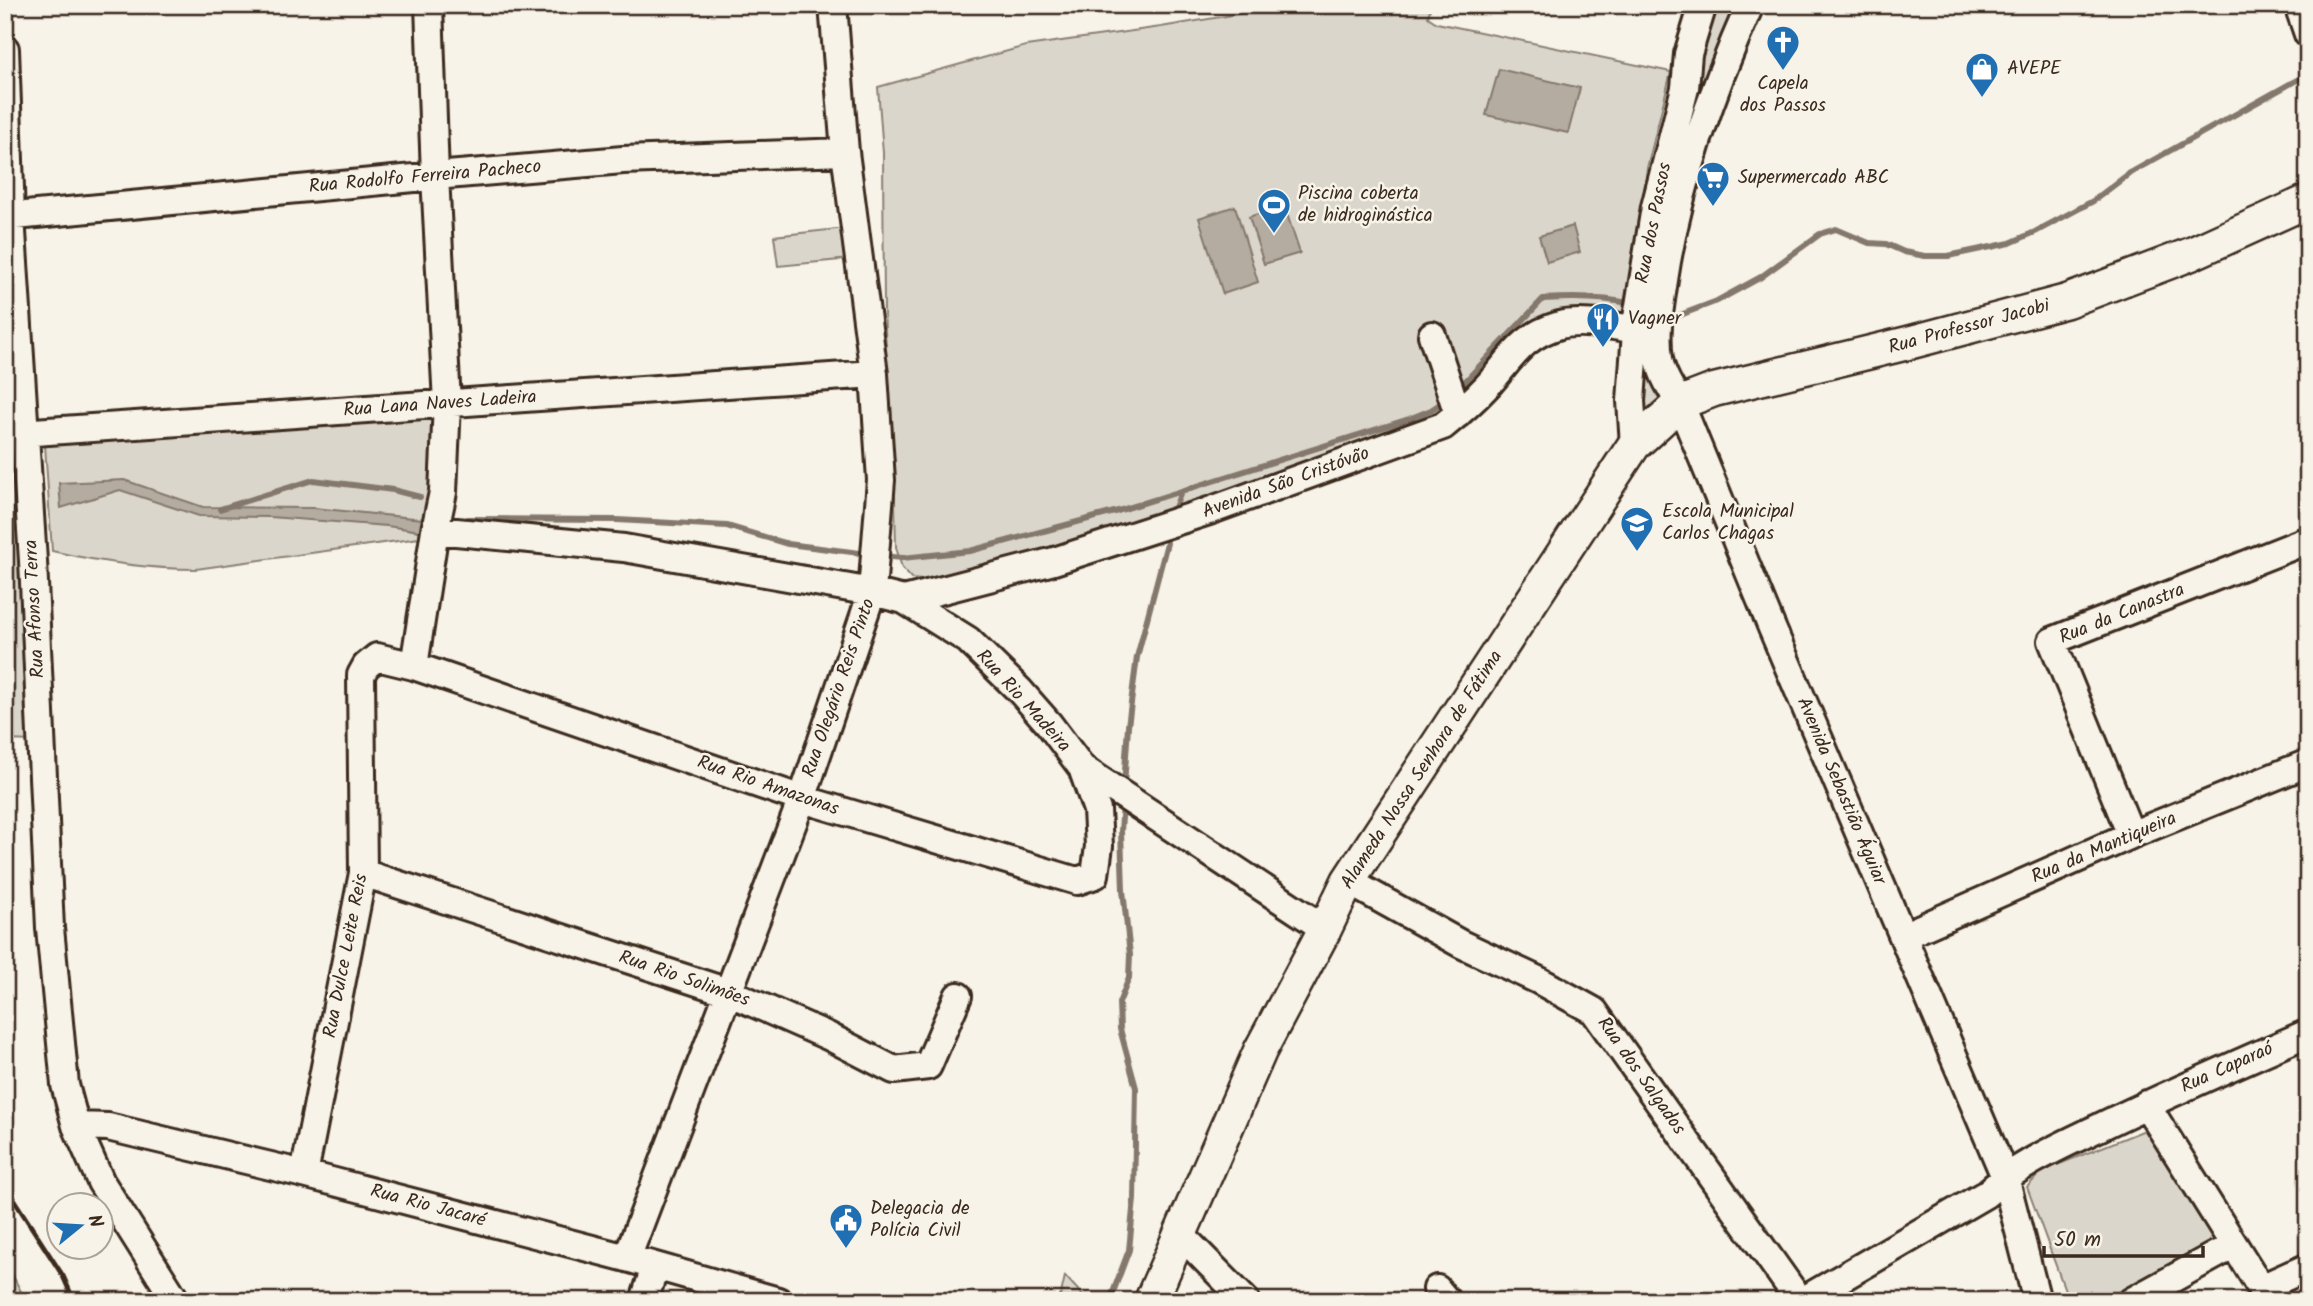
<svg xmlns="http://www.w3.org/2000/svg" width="2313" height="1306" font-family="Kalam,sans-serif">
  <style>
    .green { fill: #dbd6cb; stroke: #8b8074; stroke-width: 2 }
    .water { fill: #b4aca0; stroke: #84786c; stroke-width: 2 }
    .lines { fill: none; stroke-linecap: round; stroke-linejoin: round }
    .stream { stroke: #84786c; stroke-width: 6 }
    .minor-casing { stroke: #3b2a1e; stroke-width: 32 }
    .major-casing { stroke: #3b2a1e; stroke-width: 37 }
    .minor { stroke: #f7f3e8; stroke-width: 26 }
    .major { stroke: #f7f3e8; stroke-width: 32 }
    .rail { stroke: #3b2a1e; stroke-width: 5 }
    .labels { text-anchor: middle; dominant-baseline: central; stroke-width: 5; stroke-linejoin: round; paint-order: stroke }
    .poi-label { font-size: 19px; fill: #3b2a1e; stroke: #f7f3e8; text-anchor: start }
    .street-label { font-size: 19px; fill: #3b2a1e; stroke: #f7f3e8 }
  </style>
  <rect width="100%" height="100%" fill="#f7f3e8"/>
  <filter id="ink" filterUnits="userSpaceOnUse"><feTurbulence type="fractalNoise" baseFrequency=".0143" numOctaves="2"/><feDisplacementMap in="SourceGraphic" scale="14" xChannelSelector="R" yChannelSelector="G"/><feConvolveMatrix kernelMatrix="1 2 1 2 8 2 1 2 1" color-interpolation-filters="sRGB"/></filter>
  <g filter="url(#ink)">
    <path class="green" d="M1292 5H1431L1428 17 1437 23 1671 72 1647 168 1627 324 1570 315 1447 412 1145 523 982 567 922 580 912 579 902 568 896 547 894 456 888 392 884 310 883 153 878 87 1026 46 1161 27Z
      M1707 5H1746L1666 248 1672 399 1655 416 1642 414V325Z
      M846 228 850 259 778 266 774 236Z
      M410 417H433L431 486 419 538 196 569C147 569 100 562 52 551L45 445Z
      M14 443 35 741 5 740V444Z
      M2150 1128 2223 1244 2112 1295 2090 1301H2069L2027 1187 2042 1171Z
      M5 1261 26 1301H5Z
      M1065 1276 1088 1301H1057L1061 1294Z"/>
    <path class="water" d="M1499 69 1580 88 1568 133 1486 115Z
      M1284 205 1300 253 1264 264 1249 217Z
      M1235 206 1258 282 1223 294 1199 218Z
      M1573 226 1580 252 1547 262 1539 236Z
      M124 480 203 507 314 508 423 519 420 531 387 526 270 517 199 516 120 490 61 508 59 483Z"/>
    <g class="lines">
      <path class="stream" d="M1667 314 1675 317 1717 301 1761 277 1820 234 1836 229 1869 243 1886 244 1904 252 1925 256H1948L2010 243 2035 232 2093 201 2130 173 2304 76
        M1456 391 1543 299C1572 297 1604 297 1633 304
        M220 509 313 480 393 490 420 497
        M1174 510 1181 492
        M468 519 617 520 727 526 788 544 868 554
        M883 556 902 558 970 551 1118 511 1409 419 1431 410 1446 400
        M1124 786 1128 726 1137 657 1167 543
        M1108 1301 1112 1295 1129 1250 1134 1199 1136 1088 1120 1029 1119 1003 1129 978 1130 955 1123 890 1121 831 1123 804"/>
      <defs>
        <path id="minor" d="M1750 5C1711 93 1678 185 1664 280 1660 307 1655 332 1659 359 1662 375 1671 389 1680 403L1772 628 2005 1177 2037 1301
          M2298 5 2308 34
          M5 49 11 216 33 561 50 928 65 1085 76 1126 101 1182 176 1301
          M5 217 435 176 623 160 845 152
          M1432 335 1458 414
          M5 434 874 374
          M1634 445 1631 401 1637 318 1655 207 1685 88 1688 54 1703 5
          M435 530 624 548 872 592 904 600 968 640 1020 691 1049 724 1082 768 1325 929
          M904 600 1054 561 1209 511 1443 426C1458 414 1473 401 1487 386 1512 359 1521 336 1560 325 1579 320 1616 326 1636 330
          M414 666 435 530 443 492 447 403 435 176 429 5
          M2131 835 2052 641 2308 540
          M363 873 728 992 828 1036 894 1070 928 1066 958 996
          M1348 881 1461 944 1538 980 1594 1011 1800 1301
          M1903 936 2131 835 2308 763
          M2146 1104 2261 1288 2266 1301
          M76 1126 108 1127 304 1174 627 1258 778 1301
          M304 1174 363 873 361 675 366 666 377 657 414 666 802 799 1077 881 1095 875 1099 846 1097 810 1082 768
          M1179 1233 1246 1301
          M627 1258 802 799 872 592 881 480 874 374 845 152 833 5
          M2261 1288 2308 1267
          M1437 1289 1447 1301
          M644 1301 655 1267
          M1802 1301 1986 1194C2020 1163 2061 1146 2102 1126 2170 1093 2239 1063 2308 1033
          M2132 1301 2234 1245"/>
        <path id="major" d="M1151 1301 1260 1051 1325 929 1348 881 1634 445 1680 403 1714 390 1908 343 2067 301 2191 254 2308 201"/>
      </defs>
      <use href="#minor" class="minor-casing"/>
      <use href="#major" class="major-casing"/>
      <use href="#minor" class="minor"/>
      <use href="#major" class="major"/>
      <path class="rail" d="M5 1186 63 1276 74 1301"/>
    </g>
  </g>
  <defs>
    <symbol id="church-pin" viewBox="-11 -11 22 30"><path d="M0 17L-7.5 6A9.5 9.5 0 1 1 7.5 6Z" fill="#1f6fb2" stroke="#f7f3e8"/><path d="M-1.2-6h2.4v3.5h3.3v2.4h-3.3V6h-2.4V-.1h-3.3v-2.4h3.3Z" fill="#fff"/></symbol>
    <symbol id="shop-pin" viewBox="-11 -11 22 30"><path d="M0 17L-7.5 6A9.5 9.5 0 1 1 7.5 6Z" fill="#1f6fb2" stroke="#f7f3e8"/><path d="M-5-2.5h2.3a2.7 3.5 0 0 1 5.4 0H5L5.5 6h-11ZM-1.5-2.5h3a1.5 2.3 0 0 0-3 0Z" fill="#fff"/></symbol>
    <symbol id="supermarket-pin" viewBox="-11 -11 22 30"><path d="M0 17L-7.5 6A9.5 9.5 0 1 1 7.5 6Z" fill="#1f6fb2" stroke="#f7f3e8"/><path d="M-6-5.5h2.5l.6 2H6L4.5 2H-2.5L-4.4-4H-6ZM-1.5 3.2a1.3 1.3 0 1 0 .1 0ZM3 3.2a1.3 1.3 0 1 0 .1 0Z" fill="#fff"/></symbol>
    <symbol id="stadium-pin" viewBox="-11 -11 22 30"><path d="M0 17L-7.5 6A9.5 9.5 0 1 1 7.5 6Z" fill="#1f6fb2" stroke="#f7f3e8"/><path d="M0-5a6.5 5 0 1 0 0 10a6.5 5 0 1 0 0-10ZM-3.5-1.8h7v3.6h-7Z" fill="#fff"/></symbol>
    <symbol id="restaurant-pin" viewBox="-11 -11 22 30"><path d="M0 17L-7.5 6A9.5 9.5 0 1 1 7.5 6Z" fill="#1f6fb2" stroke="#f7f3e8"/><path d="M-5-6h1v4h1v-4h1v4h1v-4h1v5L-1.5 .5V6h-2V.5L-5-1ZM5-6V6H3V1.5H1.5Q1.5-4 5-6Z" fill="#fff"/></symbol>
    <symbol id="school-pin" viewBox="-11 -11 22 30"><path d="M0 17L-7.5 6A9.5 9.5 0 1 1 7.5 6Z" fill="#1f6fb2" stroke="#f7f3e8"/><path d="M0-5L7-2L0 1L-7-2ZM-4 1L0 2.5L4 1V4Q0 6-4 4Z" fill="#fff"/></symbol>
    <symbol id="civic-pin" viewBox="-11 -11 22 30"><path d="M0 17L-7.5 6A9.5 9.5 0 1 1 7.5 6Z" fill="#1f6fb2" stroke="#f7f3e8"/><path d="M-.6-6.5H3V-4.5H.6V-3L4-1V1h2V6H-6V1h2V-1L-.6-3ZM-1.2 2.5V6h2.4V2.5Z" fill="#fff"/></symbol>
  </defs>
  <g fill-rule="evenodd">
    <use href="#church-pin" x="1764" y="23" width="38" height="52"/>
    <use href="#shop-pin" x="1963" y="50" width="38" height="52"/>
    <use href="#supermarket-pin" x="1694" y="159" width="38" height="52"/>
    <use href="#stadium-pin" x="1255" y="186" width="38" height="52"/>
    <use href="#restaurant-pin" x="1584" y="300" width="38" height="52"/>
    <use href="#school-pin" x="1618" y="504" width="38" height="52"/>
    <use href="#civic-pin" x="827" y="1201" width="38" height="52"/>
  </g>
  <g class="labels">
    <g class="poi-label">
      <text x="2007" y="69">AVEPE</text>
      <text x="1783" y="84" text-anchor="middle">Capela<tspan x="1783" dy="22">dos Passos</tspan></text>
      <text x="1738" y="178">Supermercado ABC</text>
      <text x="1298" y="194">Piscina coberta<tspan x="1298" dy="22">de hidroginástica</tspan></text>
      <text x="1628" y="319">Vagner</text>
      <text x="1662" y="512">Escola Municipal<tspan x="1662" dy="22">Carlos Chagas</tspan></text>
      <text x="870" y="1209">Delegacia de<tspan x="870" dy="22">Polícia Civil</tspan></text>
    </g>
    <g class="street-label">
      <text transform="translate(425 177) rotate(-5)">Rua Rodolfo Ferreira Pacheco</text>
      <text transform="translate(1654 223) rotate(-79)">Rua dos Passos</text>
      <text transform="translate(1969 327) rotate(-15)">Rua Professor Jacobi</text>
      <text transform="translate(440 404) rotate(-4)">Rua Lana Naves Ladeira</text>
      <text transform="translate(1286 483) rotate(-20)">Avenida São Cristóvão</text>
      <text transform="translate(35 609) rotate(-93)">Rua Afonso Terra</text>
      <text transform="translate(2122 614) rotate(-22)">Rua da Canastra</text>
      <text transform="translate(839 688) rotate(-71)">Rua Olegário Reis Pinto</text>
      <text transform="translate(1023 701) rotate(48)">Rua Rio Madeira</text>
      <text transform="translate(1422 770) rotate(-57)">Alameda Nossa Senhora de Fátima</text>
      <text transform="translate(768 786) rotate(19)">Rua Rio Amazonas</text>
      <text transform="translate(1841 791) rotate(67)">Avenida Sebastião Águiar</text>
      <text transform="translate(2104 848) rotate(-23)">Rua da Mantiqueira</text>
      <text transform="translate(346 956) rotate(-79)">Rua Dulce Leite Reis</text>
      <text transform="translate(684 979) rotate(19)">Rua Rio Solimões</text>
      <text transform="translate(2227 1068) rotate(-24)">Rua Caparaó</text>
      <text transform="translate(1641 1076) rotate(55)">Rua dos Salgados</text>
      <text transform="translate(428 1206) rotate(15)">Rua Rio Jacaré</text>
    </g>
  </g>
  <rect width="2313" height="1306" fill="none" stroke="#f7f3e8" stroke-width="28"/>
  <rect x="14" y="14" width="2285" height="1278" fill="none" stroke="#3b2a1e" stroke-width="2.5" filter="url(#ink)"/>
  <g transform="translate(80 1226) rotate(72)"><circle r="33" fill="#f7f3e8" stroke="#aca397" stroke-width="2"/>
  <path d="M0-5L12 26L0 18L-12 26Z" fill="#1f6fb2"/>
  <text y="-10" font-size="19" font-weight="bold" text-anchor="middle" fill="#3b2a1e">N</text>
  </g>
  <path d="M2044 1246v10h159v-10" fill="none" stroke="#3b2a1e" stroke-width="3.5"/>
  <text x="2054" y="1246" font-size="21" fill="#3b2a1e" stroke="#f7f3e8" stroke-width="5" paint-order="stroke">50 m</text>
</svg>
